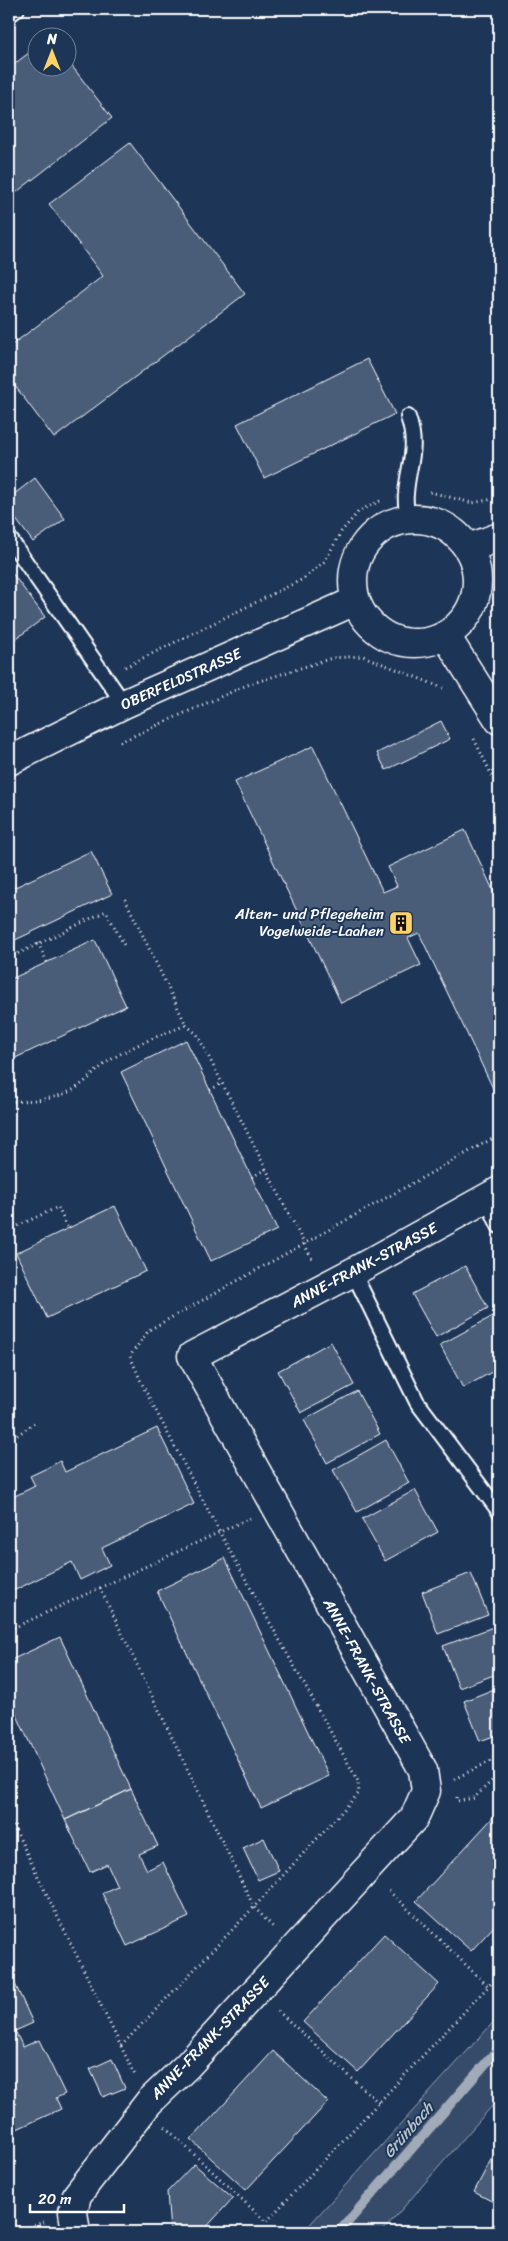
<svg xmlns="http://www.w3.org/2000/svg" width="508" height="2241" font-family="Sriracha,sans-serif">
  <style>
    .green { fill: #364b69; stroke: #9aa5b4 }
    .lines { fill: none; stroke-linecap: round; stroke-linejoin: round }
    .stream { stroke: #a0aab8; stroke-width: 10 }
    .building { fill: #4a5d79; stroke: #fff }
    .service-casing { stroke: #fff; stroke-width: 18 }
    .minor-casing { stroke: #fff; stroke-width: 31 }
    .tertiary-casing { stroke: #fff; stroke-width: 31 }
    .secondary-casing { stroke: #fff; stroke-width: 31 }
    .path { stroke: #fff; stroke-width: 3; stroke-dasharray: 1 4; stroke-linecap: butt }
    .service { stroke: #1d3557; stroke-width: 14 }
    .minor { stroke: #1d3557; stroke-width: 28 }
    .tertiary { stroke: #1d3557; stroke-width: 28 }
    .secondary { stroke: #1d3557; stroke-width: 28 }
    .labels { text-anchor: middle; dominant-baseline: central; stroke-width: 4; stroke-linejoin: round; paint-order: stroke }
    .street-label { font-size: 15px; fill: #fff; stroke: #1d3557 }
    .poi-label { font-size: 15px; fill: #fff; stroke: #1d3557; text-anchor: end }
    .water-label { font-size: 16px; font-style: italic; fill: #b8c0ca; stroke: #1d3557 }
  </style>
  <rect width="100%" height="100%" fill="#1d3557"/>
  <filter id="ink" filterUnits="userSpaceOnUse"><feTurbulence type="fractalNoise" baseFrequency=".02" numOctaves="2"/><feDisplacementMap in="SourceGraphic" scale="10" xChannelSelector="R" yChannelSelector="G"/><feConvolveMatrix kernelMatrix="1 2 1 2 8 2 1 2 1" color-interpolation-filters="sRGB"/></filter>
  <g filter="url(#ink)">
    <path class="green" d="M499 2016V2098L382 2232H303Z"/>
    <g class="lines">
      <path class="stream" d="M339 2232 499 2048"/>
    </g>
    <path class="building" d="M38 46V68H68V61L112 118 9 198V68Z
      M130 143 245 294 54 438 9 378V347L103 276 49 204Z
      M367 359 395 414 264 478 237 424Z
      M35 478 65 519 33 542 9 510V498Z
      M9 569 45 617 9 644Z
      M441 721 450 739 386 770 377 753Z
      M313 746 383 892 397 886 388 867 465 830 499 903V1101L419 933 408 938 421 965 341 1003 235 782Z
      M91 851 112 894 9 943V890Z
      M95 940 126 1006 9 1061V980Z
      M186 1040 277 1230 211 1261 121 1072Z
      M115 1206 146 1271 47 1318 16 1253Z
      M465 1266 488 1308 436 1337 412 1294Z
      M493 1316 499 1328V1368L463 1388 440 1345Z
      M331 1342 354 1385 301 1413 278 1371Z
      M357 1391 380 1434 327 1463 304 1420Z
      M157 1428 194 1504 102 1548 110 1565 80 1580 72 1562 9 1593V1499L35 1486 30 1476 45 1469 60 1461 65 1472Z
      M386 1440 409 1483 357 1512 333 1470Z
      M415 1490 438 1532 385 1561 362 1519Z
      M225 1558 329 1776 261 1808 157 1591Z
      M471 1573 488 1615 438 1634 422 1592Z
      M493 1627 499 1643V1673L459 1688 443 1646Z
      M60 1637 131 1789 65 1820 9 1698V1661Z
      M499 1687V1734L480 1741 464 1701Z
      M131 1789 158 1846 139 1854 147 1870 163 1862 189 1917 127 1946 102 1893 117 1886 107 1864 90 1872 65 1820Z
      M497 1813 499 1815V1921L471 1951 416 1901Z
      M264 1838 279 1871 258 1880 243 1848Z
      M384 1934 439 1984 358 2072 303 2022Z
      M9 1971 33 2023 15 2031 23 2047 39 2040 65 2094 56 2098 61 2109 17 2129 12 2118 9 2120Z
      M273 2051 328 2102 246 2190 191 2140Z
      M112 2059 125 2088 103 2097 90 2069Z
      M493 2156 499 2159V2205L474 2192Z
      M194 2164 233 2198 202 2232H170L167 2192Z"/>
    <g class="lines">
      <defs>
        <path id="service" d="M9 15 17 9
          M407 518C407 510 405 502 406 494 408 463 419 450 408 417
          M9 538 124 704
          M486 1198 499 1226
          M353 1272 417 1402 499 1511"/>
        <path id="minor" d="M76 2232 73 2212 77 2195 149 2102 187 2066 414 1818 426 1791 423 1770 192 1356 353 1272 499 1191"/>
        <path id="tertiary" d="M446 636 499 720"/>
        <path id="secondary" d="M353 581a62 62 0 1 1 124 0a62 62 0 1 1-124 0Z
          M469 548 499 537
          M9 761 124 704 355 601"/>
      </defs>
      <use href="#service" class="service-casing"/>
      <use href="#minor" class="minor-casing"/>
      <use href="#tertiary" class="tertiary-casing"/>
      <use href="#secondary" class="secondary-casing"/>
      <path class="path" d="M430 492 472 503 499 498
        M125 667 303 579 325 561 341 532 359 511 382 500
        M474 739 499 790
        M120 742 247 685 332 658 363 656 443 688
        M125 899 186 1025 197 1034 313 1261
        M38 943 47 962
        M9 958 106 911 124 945
        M210 1090 222 1083
        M9 1102C28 1100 48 1101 66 1093 82 1087 93 1073 106 1063 130 1046 159 1036 186 1025
        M252 1177 266 1169
        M9 1230 58 1207 68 1229
        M9 1323 13 1338 9 1358
        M9 1441 36 1422
        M100 1588 254 1907 274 1928
        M9 1630 250 1518
        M454 1779 499 1757
        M457 1797V1801L474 1798 498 1775 499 1776
        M9 1817 135 2075
        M389 1891 489 1987
        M278 2011 379 2103
        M121 2046 254 1907 359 1793 358 1781 220 1533 143 1386 130 1356 149 1330 499 1135
        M165 2127 266 2222 499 1975
        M15 2232 44 2222"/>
      <use href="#service" class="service"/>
      <use href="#minor" class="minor"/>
      <use href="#tertiary" class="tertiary"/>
      <use href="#secondary" class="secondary"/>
    </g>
  </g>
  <defs>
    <symbol id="building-square" viewBox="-11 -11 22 22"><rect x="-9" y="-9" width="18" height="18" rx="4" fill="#ffd166" stroke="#1d3557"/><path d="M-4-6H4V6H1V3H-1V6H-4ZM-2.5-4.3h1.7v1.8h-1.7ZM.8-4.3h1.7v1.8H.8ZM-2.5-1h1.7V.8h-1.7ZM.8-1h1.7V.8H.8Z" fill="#111"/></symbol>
  </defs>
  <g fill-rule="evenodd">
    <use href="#building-square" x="387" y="909" width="28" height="28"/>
  </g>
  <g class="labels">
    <g class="street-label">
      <text transform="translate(181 679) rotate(-24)">OBERFELDSTRASSE</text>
      <text transform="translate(364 1265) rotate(-28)">ANNE-FRANK-STRASSE</text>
      <text transform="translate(367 1671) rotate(61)">ANNE-FRANK-STRASSE</text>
      <text transform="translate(210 2038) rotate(-46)">ANNE-FRANK-STRASSE</text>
    </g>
    <g class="poi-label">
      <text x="384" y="914">Alten- und Pflegeheim<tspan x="384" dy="17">Vogelweide-Laahen</tspan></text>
    </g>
    <g class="water-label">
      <text transform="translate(408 2130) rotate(-49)">Grünbach</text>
    </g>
  </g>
  <rect width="508" height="2241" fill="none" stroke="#1d3557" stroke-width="30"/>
  <rect x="15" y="15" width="478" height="2211" fill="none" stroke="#fff" stroke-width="2" filter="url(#ink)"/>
  <g transform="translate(52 52)"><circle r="24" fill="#1d3557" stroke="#77869a"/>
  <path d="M0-4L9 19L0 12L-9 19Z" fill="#ffd166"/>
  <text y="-8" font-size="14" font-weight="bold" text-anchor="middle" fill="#ffffff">N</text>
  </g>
  <path d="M30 2204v8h94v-8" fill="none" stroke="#ffffff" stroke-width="2.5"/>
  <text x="38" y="2204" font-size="15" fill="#ffffff" stroke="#1d3557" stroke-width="4" paint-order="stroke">20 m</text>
</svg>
